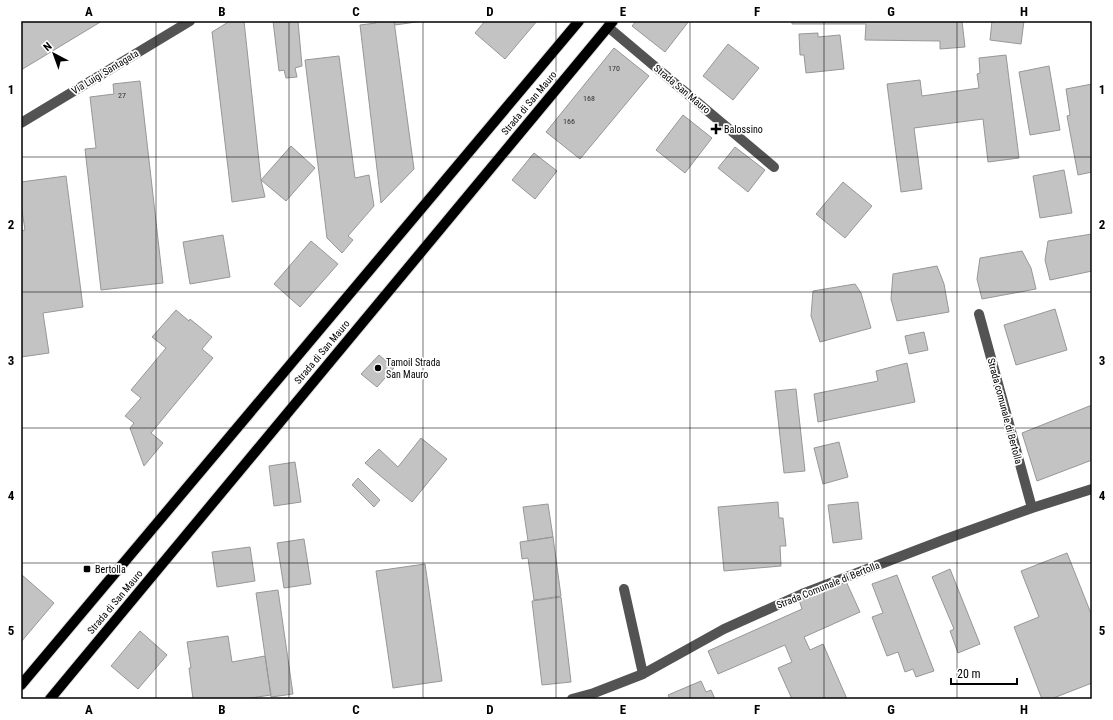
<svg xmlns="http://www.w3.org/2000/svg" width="1113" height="720" font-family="'Roboto Condensed',sans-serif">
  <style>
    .building { fill: #c3c3c3; stroke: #979797 }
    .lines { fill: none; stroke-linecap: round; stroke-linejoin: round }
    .major-casing { stroke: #dbdbdb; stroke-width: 12 }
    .minor { stroke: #535353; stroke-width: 10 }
    .major { stroke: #000; stroke-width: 10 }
    .grid { fill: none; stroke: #000; stroke-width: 1; stroke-opacity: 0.55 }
    .poi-dot { fill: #000; stroke: #fff; stroke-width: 1.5 }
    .labels { text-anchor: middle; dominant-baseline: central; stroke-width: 3.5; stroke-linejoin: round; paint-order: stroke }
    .number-label { font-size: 8px; fill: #313131 }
    .street-label { font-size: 10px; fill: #000; stroke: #fff }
    .poi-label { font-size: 10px; fill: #000; stroke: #fff; text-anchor: start }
    .neatline { fill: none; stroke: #000; stroke-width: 1.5 }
    .grid-label { font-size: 13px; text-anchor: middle; font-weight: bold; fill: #000 }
  </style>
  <rect width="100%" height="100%" fill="#fff"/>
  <path class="building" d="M21 21H102L21 70Z
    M230 21H244L261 180 265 197 232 202 212 32Z
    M273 21H298L302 66 295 68 297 77 286 78 284 70 279 71Z
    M376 21H394L414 169 381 203 360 25 376 23Z
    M394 21H423L395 25Z
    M485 21H537L505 59 475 33Z
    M636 21H689L665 52 632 26Z
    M792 21H962L965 47 940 49V41L865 40 866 24H792Z
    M992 21H1024L1021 44 990 40Z
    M818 33V37L840 35 844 69 806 73 804 55H800L799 34Z
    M728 44 759 68 733 100 703 76Z
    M614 48 649 76 580 159 546 132Z
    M1006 55 1019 158 988 162 983 119 914 128 922 189 901 192 887 84 920 80 922 96 979 88 977 74 980 73 979 58Z
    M339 56 355 178 369 175 374 206 348 236 353 240 342 253 327 238 305 60Z
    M1049 66 1060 130 1030 135 1019 72Z
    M140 81 163 283 101 290 85 149 96 148 90 97 114 94 113 84Z
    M1092 84V172L1078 175 1067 116 1070 115 1066 89Z
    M683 115 712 138 685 173 656 150Z
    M291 146 315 168 286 201 261 180Z
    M735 147 765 170 748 192 718 168Z
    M534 153 557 171 535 199 512 180Z
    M1064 170 1072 213 1040 218 1033 176Z
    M66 176 83 307 43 313 49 353 21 357V231L25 230 21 204V182Z
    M843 182 872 206 845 238 816 214Z
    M1092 234V271L1050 280 1045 260 1048 241Z
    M223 235 230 277 190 284 183 242Z
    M311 241 338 264 300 307 274 284Z
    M1022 251 1031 268 1036 289 982 299 977 279 980 258Z
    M937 266 944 284 949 312 897 321 891 299 893 274Z
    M855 284 861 293 871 328 820 342 811 316 813 291Z
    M1055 309 1067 350 1016 365 1004 325Z
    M176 310 189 321 190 319 212 337 202 349 213 358 151 433 163 443 144 466 130 428 134 423 125 416 141 398 131 390 166 348 152 337Z
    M924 332 928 350 909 354 905 336Z
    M379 355 394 368 377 387 361 374Z
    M907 363 915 402 818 422 814 394 878 381 876 371Z
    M796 389 805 471 784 473 775 391Z
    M1092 405V460L1037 481 1022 433Z
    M421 438 447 459 412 502 384 479 365 463 379 449 398 467Z
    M839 442 848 477 823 484 814 448Z
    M295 462 301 502 274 506 269 466Z
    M358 478 380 500 374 507 352 485Z
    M778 502 779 518H783L786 546H780L781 566 724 571 718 507Z
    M858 502 862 539 833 543 828 505Z
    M548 504 553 537 528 541 523 507Z
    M553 537 561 596 534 600 528 558 522 559 520 542Z
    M304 539 311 584 284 588 277 543Z
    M250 547 255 581 217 587 212 552Z
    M1067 553 1092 616V683L1051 699H1042L1014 627 1039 617 1021 571Z
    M425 564 442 681 393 688 376 571Z
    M950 569 980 644 958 653 950 631 954 629 932 577Z
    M22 575 54 603 21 642V576Z
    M897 575 934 671 916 677 913 669 905 672 898 652 887 656 872 617 883 613 872 584Z
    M845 579 860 612 804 637 810 650 823 644 847 699H792L778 668 792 662 785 645 718 674 708 651 802 609 799 600Z
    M278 590 293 694 271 697 256 593Z
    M561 597 571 682 542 685 532 601Z
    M140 631 167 655 138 689 111 666Z
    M228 636 232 662 265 656 271 695 244 699H193L189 668H191L187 642Z
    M701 681 706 692 711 690 715 699H670L668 695Z"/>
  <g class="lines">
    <defs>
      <path id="major" d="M21 685 579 21
        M50 699 613 21"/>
    </defs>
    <use href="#major" class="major-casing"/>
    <path class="minor" d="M608 27 774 167
      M21 123 190 21
      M979 314 1032 508
      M624 589 643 674
      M572 699 594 693 643 674 724 629 802 594 946 539 1032 508 1092 489"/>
    <use href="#major" class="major"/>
  </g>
  <path class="grid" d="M156 21V699M289 21V699M423 21V699M556 21V699M690 21V699M824 21V699M957 21V699M21 157H1092M21 292H1092M21 428H1092M21 563H1092"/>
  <g class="poi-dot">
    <path d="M714 123h4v4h4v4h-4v4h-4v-4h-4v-4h4z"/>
    <circle cx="378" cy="368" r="4"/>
    <rect x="83" y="565" width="8" height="8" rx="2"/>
  </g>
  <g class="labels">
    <g class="number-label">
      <text x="614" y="68">170</text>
      <text x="122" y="95">27</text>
      <text x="589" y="98">168</text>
      <text x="569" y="121">166</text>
    </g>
    <g class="street-label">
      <text transform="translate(105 72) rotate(-31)">Via Luigi Santagata</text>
      <text transform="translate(682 89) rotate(40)">Strada San Mauro</text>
      <text transform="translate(529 103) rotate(-50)">Strada di San Mauro</text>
      <text transform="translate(322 352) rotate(-50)">Strada di San Mauro</text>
      <text transform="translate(1005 411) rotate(75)">Strada comunale di Bertolla</text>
      <text transform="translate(828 585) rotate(-22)">Strada Comunale di Bertolla</text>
      <text transform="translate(115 602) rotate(-50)">Strada di San Mauro</text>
    </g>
    <g class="poi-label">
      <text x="724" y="129">Balossino</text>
      <text x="386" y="362">Tamoil Strada<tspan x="386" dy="12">San Mauro</tspan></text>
      <text x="95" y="569">Bertolla</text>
    </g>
  </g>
  <rect width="1113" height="720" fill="none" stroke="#ffffff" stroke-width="44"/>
  <g transform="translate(54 54) rotate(319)" stroke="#ffffff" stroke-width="3" paint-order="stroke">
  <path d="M0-3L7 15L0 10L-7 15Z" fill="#000000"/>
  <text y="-6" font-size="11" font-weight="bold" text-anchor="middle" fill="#000000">N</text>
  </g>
  <path d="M951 678v6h66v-6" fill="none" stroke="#000000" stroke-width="2"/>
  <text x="957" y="678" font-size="12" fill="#000000" stroke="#ffffff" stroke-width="3" paint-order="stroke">20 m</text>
  <rect x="22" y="22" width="1069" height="676" class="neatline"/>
  <g class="grid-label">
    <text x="89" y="16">A</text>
    <text x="222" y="16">B</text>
    <text x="356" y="16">C</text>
    <text x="490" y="16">D</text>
    <text x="623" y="16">E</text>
    <text x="757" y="16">F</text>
    <text x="891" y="16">G</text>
    <text x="1024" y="16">H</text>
    <text x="11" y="94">1</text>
    <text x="1102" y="94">1</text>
    <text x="11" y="229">2</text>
    <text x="1102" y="229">2</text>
    <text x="11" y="365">3</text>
    <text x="1102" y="365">3</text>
    <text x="11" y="500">4</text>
    <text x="1102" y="500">4</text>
    <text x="11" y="635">5</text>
    <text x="1102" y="635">5</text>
    <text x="89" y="714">A</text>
    <text x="222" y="714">B</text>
    <text x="356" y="714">C</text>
    <text x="490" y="714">D</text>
    <text x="623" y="714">E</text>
    <text x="757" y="714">F</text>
    <text x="891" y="714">G</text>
    <text x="1024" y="714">H</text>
  </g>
</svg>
